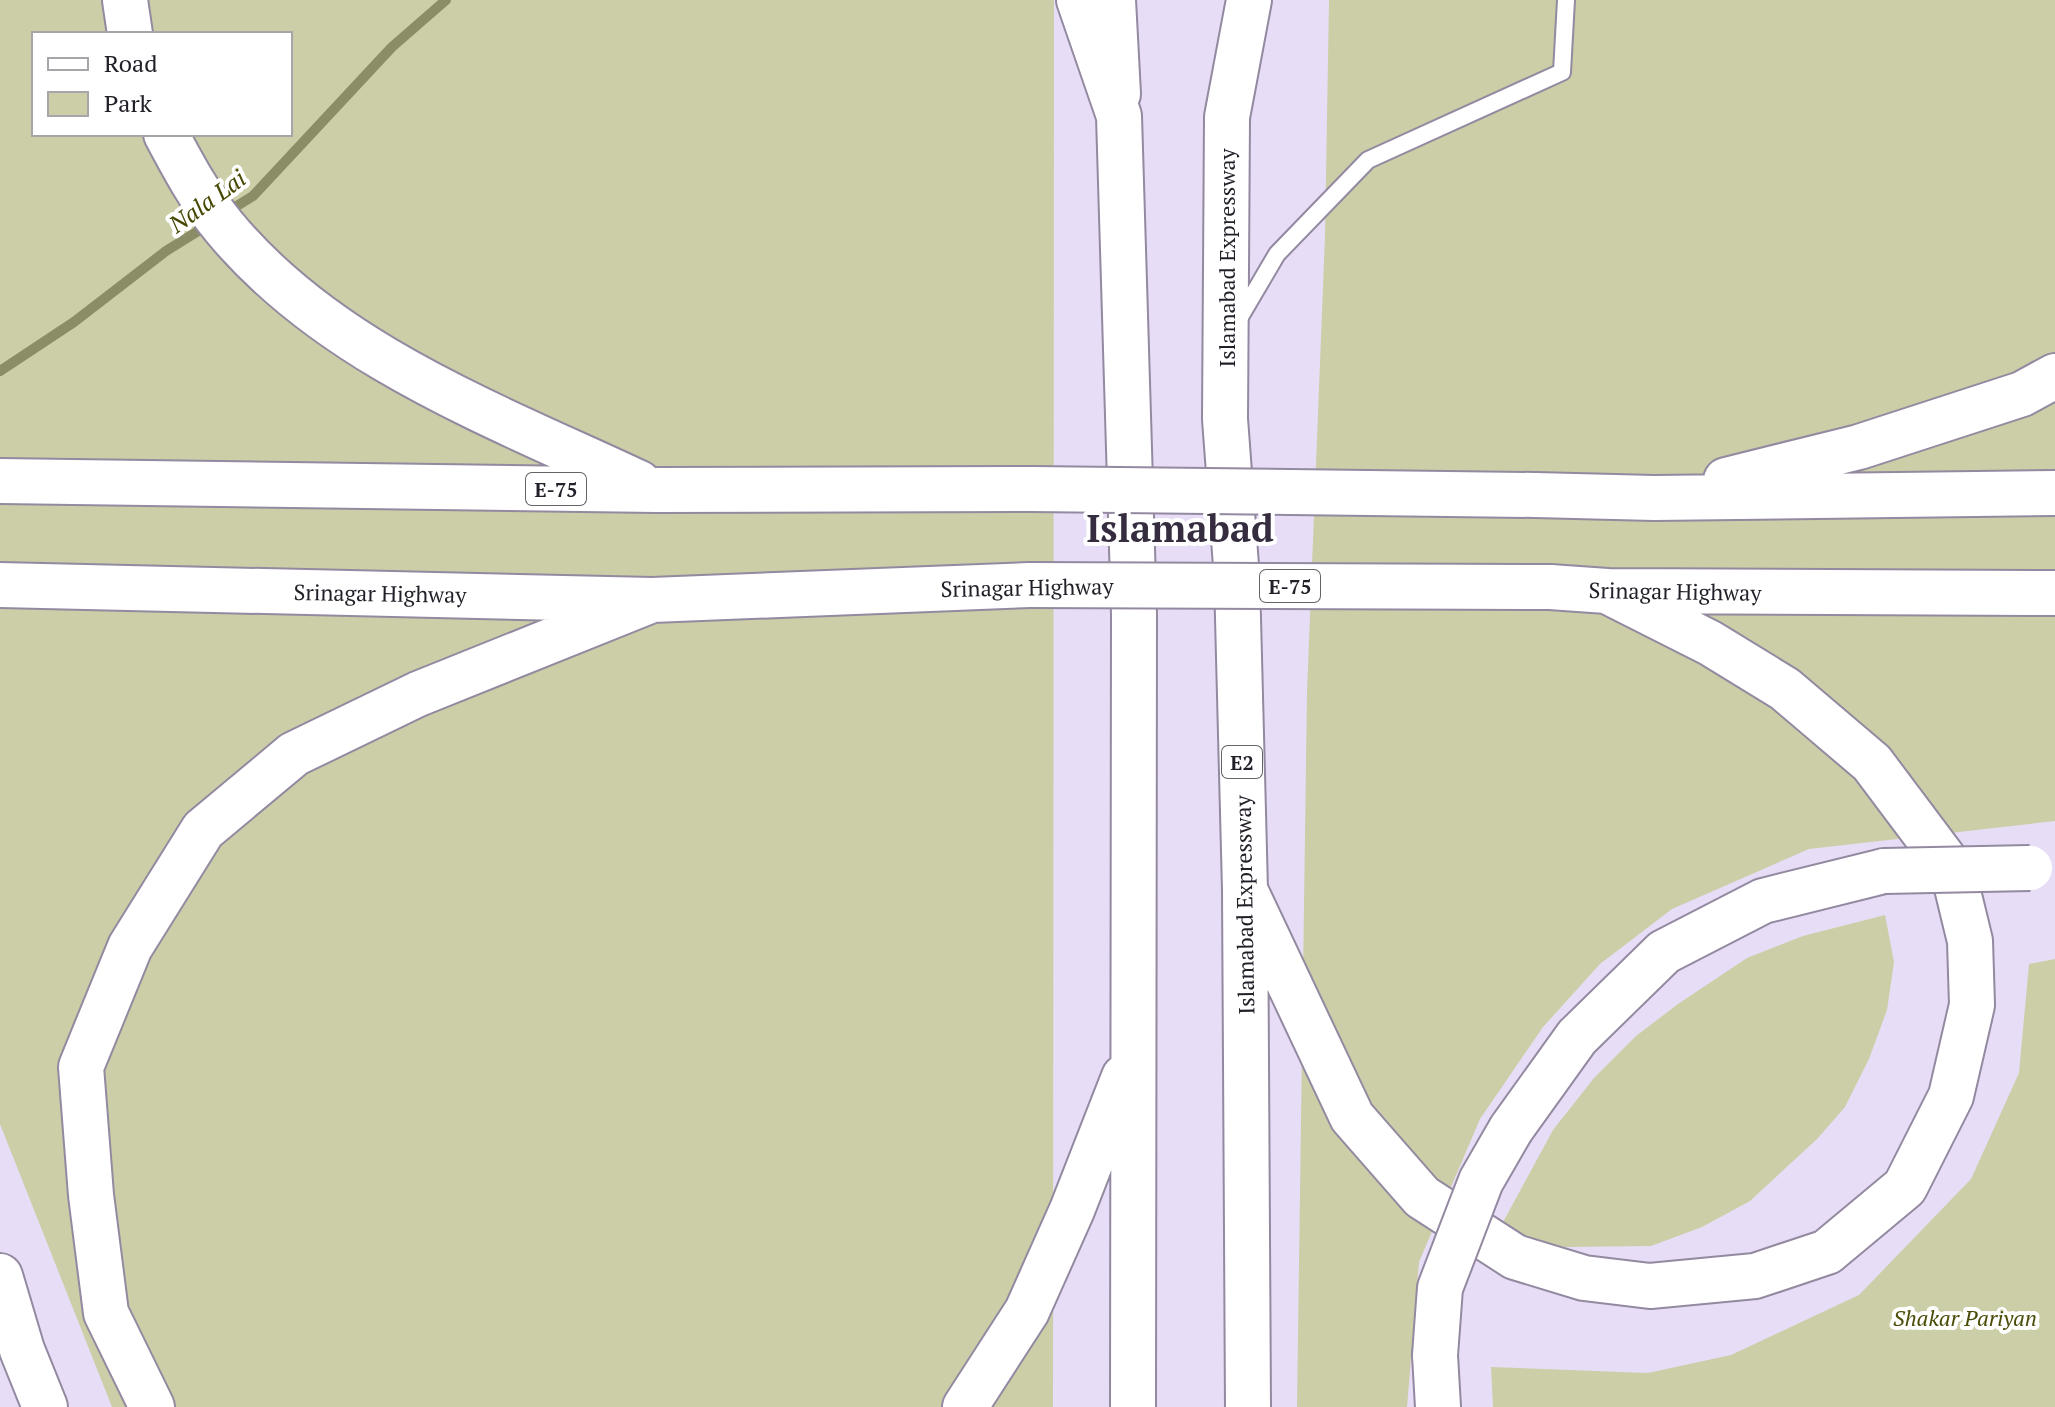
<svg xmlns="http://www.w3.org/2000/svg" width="2055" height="1407" font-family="'PT Serif',serif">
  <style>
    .green { fill: #cbcea6; fill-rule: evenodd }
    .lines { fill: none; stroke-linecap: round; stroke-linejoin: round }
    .stream { stroke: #8b8d67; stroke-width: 10 }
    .service-casing { stroke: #9389a0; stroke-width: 20 }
    .primary-casing { stroke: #9389a0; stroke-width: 48 }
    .trunk-casing { stroke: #9389a0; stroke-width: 48 }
    .service { stroke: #fff; stroke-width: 16 }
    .primary { stroke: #fff; stroke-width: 44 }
    .trunk { stroke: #fff; stroke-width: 44 }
    .trunk-bridge-casing { stroke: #9389a0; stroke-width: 48; stroke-linecap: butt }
    .trunk-bridge { stroke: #fff; stroke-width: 44 }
    .labels { text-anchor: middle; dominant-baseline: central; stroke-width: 8; stroke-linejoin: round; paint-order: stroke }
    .shield { fill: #fff; stroke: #656268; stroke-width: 2 }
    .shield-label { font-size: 20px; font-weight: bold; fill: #231f28 }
    .street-label { font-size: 22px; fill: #231f28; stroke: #fff }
    .park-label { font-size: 22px; font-style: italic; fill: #4a4c07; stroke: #fff }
    .water-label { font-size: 24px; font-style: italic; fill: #464801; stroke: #fff }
    .town-label { font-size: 38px; font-weight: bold; fill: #352d3f; stroke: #fff }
  </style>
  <rect width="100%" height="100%" fill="#e8ddf6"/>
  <path class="green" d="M0 0H1054L1053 1407H112L0 1124ZM34 34H290V134H34Z
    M1329 0H2055V821L1809 849 1672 909 1600 964 1543 1027 1480 1119 1419 1262 1407 1407H1297L1307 692 1325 236Z
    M1885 915 1894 962 1887 1010 1869 1059 1845 1107 1817 1139 1750 1201 1702 1227 1651 1246 1566 1247 1530 1242 1502 1224 1553 1130 1594 1078 1636 1036 1678 1004 1747 958 1803 936Z
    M2055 959V1407H1493L1491 1367 1648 1373 1731 1355 1859 1295 1971 1179 2019 1073 2029 964Z"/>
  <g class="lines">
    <path class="stream" d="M227 212 253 196 392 47 446 0
      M0 371 74 322 166 251 211 223"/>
    <defs>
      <path id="service" d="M1237 322 1277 254 1368 160 1562 72 1566 0"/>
      <path id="primary" d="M1113 0 1118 94"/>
      <path id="trunk" d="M125 0 130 34
        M1079 0 1119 116 1134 615 1133 1407
        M166 134C183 166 200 198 224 227 329 354 494 415 639 483
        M1726 480 1859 447 2022 394 2055 376
        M0 481 656 490 1032 489
        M1535 495 1654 498 2055 493
        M0 585 652 600 1030 585
        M1550 587 1607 591 2055 593
        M1245 890 1352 1117 1422 1197 1515 1257 1584 1278 1650 1286 1755 1276 1827 1252 1905 1187 1951 1096 1972 1005 1970 941 1953 871 1872 763 1785 689 1710 643 1607 591
        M1511 1129 1577 1037 1664 952 1763 901 1884 871
        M0 1276 22 1350 45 1407
        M1435 1355 1438 1407
        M152 1407 106 1313 91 1195 81 1067 130 947 203 830 294 754 418 694 652 600
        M965 1407 1027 1311 1072 1210 1124 1077
        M1248 1407 1245 890 1237 579 1225 419 1227 117 1249 0"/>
    </defs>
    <use href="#service" class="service-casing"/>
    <use href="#primary" class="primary-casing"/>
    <use href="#trunk" class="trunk-casing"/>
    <use href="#service" class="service"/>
    <use href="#primary" class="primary"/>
    <use href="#trunk" class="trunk"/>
    <defs>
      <path id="trunk-bridge" d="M1032 489 1535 495
        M1030 585 1550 587
        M1884 871 2030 868
        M1435 1355 1440 1288 1481 1181 1511 1129"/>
    </defs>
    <use href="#trunk-bridge" class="trunk-bridge-casing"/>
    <use href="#trunk-bridge" class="trunk-bridge"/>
  </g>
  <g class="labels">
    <g class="shield">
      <rect x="526" y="473" width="60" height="32" rx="6"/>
      <rect x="1260" y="570" width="60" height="32" rx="6"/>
      <rect x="1222" y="746" width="40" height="32" rx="6"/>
    </g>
    <g class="shield-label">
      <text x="556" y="489">E-75</text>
      <text x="1290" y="586">E-75</text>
      <text x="1242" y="762">E2</text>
    </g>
    <g class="street-label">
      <text transform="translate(1226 258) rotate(-90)">Islamabad Expressway</text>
      <text transform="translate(1027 587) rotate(-1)">Srinagar Highway</text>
      <text transform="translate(1675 591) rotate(1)">Srinagar Highway</text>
      <text transform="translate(380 593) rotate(1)">Srinagar Highway</text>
      <text transform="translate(1244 905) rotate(-91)">Islamabad Expressway</text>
    </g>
    <g class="park-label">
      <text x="1965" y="1317">Shakar Pariyan</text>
    </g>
    <g class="water-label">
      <text transform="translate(207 201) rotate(-36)">Nala Lai</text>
    </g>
    <g class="town-label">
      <text x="1180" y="528">Islamabad</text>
    </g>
  </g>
  <rect x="32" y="32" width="260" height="104" fill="#ffffff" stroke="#a7a5a9" stroke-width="2"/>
  <rect x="48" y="58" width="40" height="12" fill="#ffffff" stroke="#a7a5a9" stroke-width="2"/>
  <text x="104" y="72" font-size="24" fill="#231f28">Road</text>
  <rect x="48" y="92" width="40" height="24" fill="#cbcea6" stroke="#a7a5a9" stroke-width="2"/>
  <text x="104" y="112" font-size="24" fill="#231f28">Park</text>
</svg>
